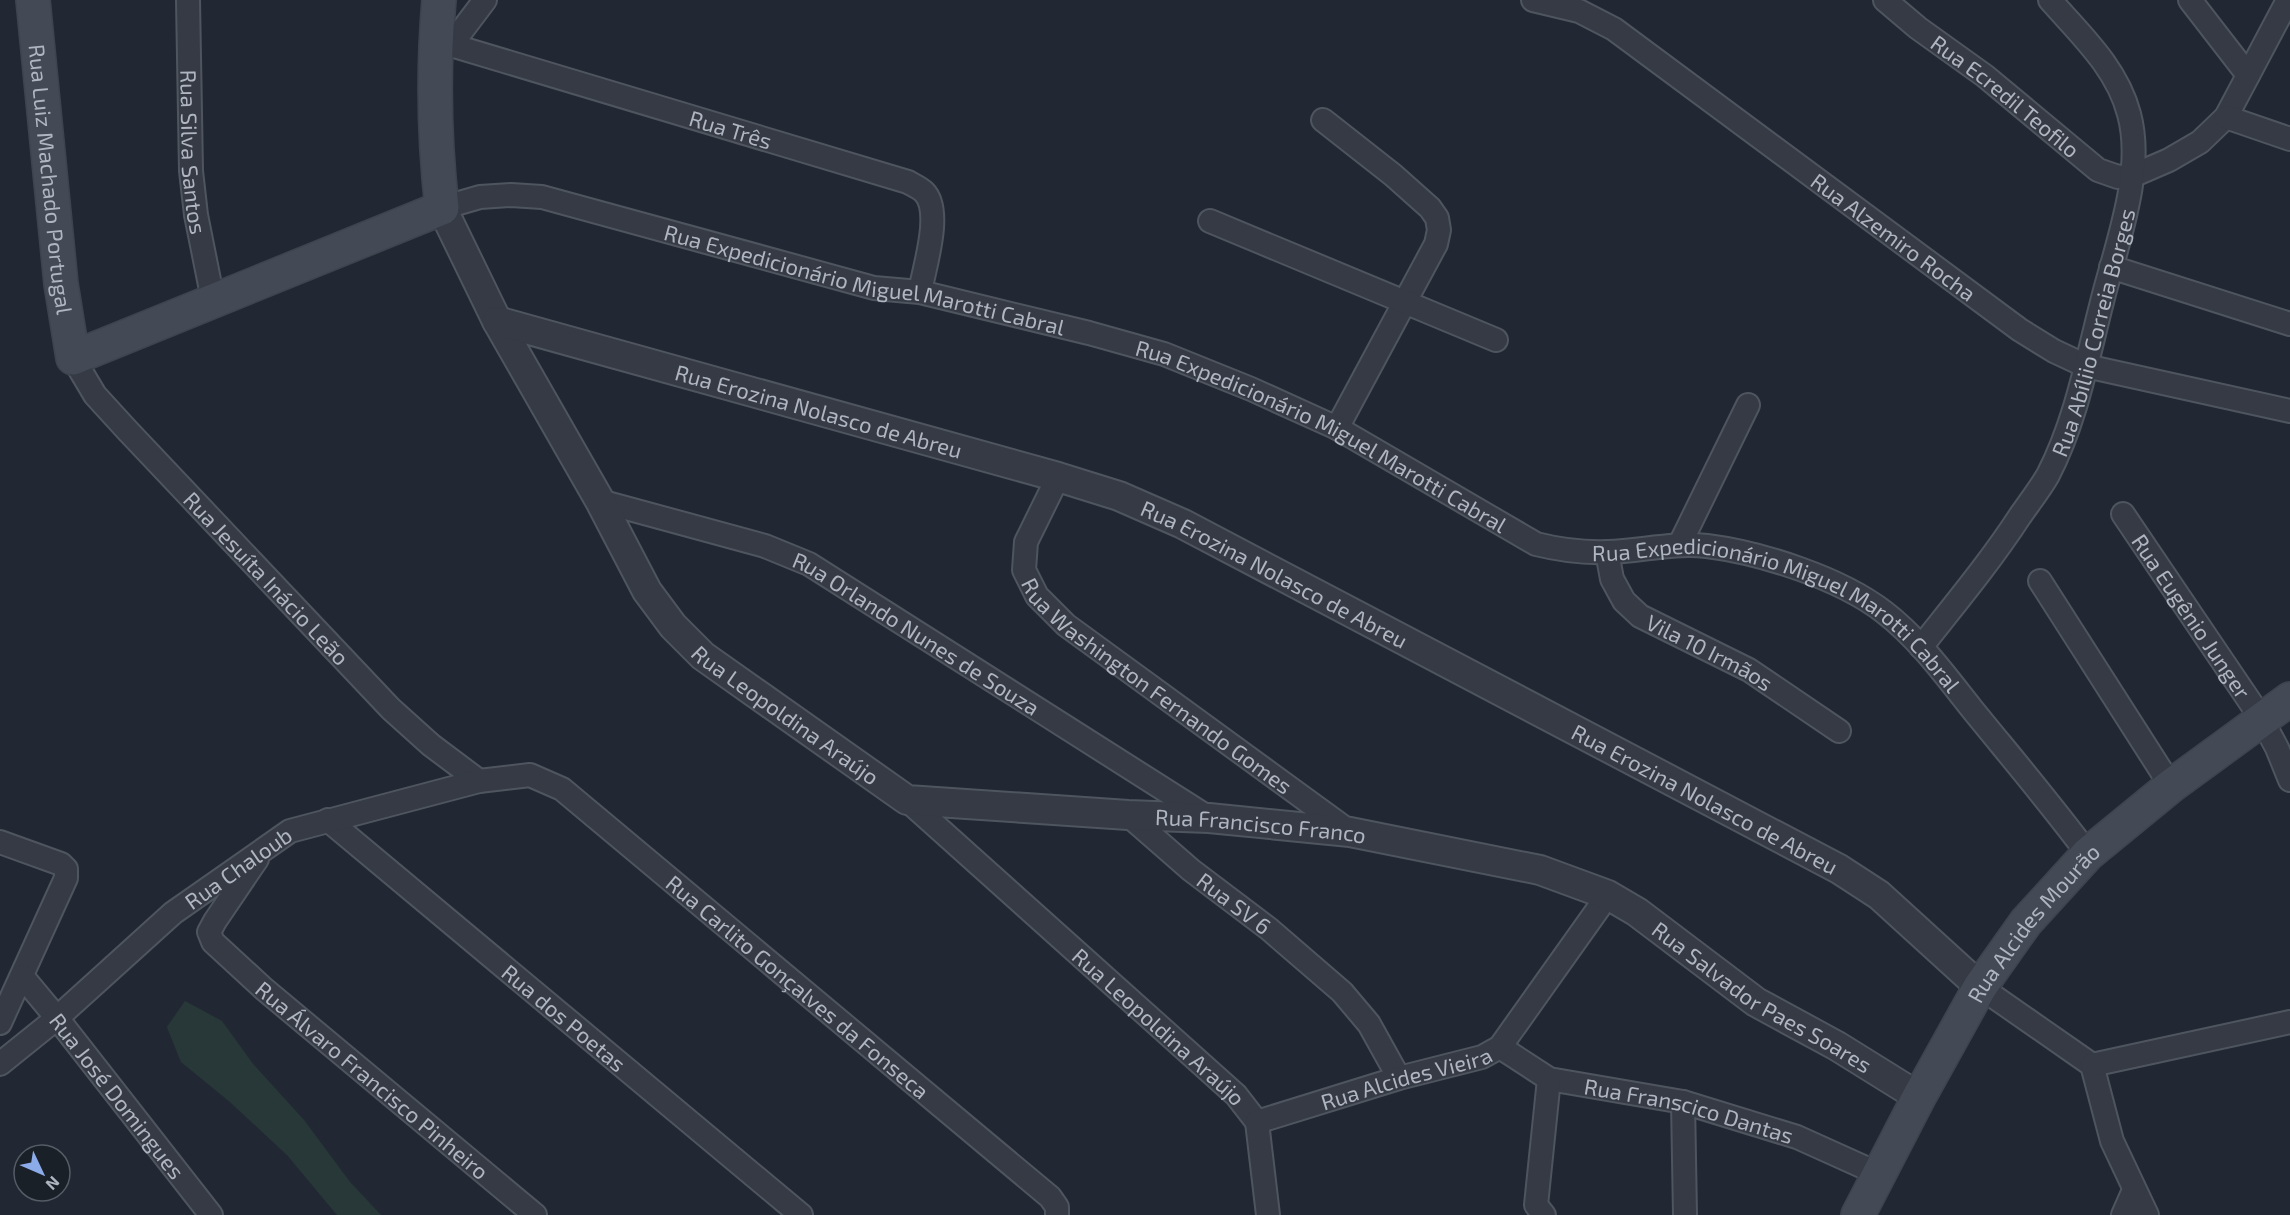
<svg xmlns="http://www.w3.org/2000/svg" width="2290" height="1215" font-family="'Exo 2',sans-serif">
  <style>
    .green { fill: #283838 }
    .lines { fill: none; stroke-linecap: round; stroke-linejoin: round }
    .minor-casing { stroke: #4f555f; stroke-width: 26 }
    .tertiary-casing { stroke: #4f555f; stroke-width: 32 }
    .secondary-casing { stroke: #3e444e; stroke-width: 36 }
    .minor { stroke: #353a44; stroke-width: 22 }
    .tertiary { stroke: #353a44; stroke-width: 28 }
    .secondary { stroke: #434a56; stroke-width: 33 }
    .labels { text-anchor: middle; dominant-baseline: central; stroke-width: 4.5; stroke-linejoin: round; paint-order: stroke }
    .street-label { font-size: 22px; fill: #afb5c1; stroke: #1a2028 }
  </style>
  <rect width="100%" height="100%" fill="#222833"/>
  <path class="green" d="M185 1001 222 1021 253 1064 304 1120 350 1182 381 1215H337L287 1155 230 1102 181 1062 167 1027Z"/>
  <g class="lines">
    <defs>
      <g id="minor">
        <path id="s1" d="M188 0 191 171 196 215 213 300"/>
        <path id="s2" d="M1533 0 1579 11 1614 29 2020 330 2054 351 2086 366 2290 411"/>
        <path id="s3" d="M1885 0 1918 28 1985 76 2098 170 2118 177 2132 176 2169 160 2200 142 2226 117 2288 0"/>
        <path d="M2190 0 2248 75"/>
        <path id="s4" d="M435 44 451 45 908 182C913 185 920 188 924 192 943 211 924 268 920 292"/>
        <path d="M451 45 485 0"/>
        <path d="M2226 117 2290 139"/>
        <path d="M1323 120 1393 175 1430 208 1437 218 1439 230 1436 244 1337 428"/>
        <path id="s5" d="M442 208 480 197 511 195 542 197 874 288 920 292 1089 333 1164 354 1251 389 1337 428 1536 544C1560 550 1583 553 1608 552 1641 551 1673 542 1707 546 1762 553 1840 578 1884 612 1918 638 1945 675 1972 709 2011 757 2051 804 2088 854"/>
        <path d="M1210 221 1496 340"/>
        <path d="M2111 267 2290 324"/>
        <path id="s6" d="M73 358 95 395 127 430 391 709 431 745 479 781"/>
        <path id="s7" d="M1058 477 1026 542 1024 570 1037 596 1066 625 1350 832"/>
        <path id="s8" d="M600 501 765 546 809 564 1209 818"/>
        <path id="s9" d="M2123 514 2261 718 2277 748 2290 780"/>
        <path d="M1680 544 1748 405"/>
        <path id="s10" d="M1607 552 1612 579 1624 601 1640 616 1749 670 1839 731"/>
        <path d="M2040 581 2171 786"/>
        <path id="s11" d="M1921 647C1955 604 1990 562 2020 516 2029 503 2040 489 2048 475 2076 421 2087 360 2102 302 2116 245 2145 172 2129 114 2117 68 2081 35 2050 0"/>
        <path id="s12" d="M907 800 1236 1095 1257 1122"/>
        <path id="s13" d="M1128 815 1191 870 1269 929 1342 992 1369 1024 1399 1078"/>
        <path id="s14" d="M328 820 801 1215"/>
        <path d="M0 842 61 864 66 869V878L0 1023"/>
        <path id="s15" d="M257 859 215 921 209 932 213 942 264 989 535 1215"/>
        <path id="s16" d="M22 976 57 1018 211 1215"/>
        <path d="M1980 987 2092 1065 2112 1141 2147 1215"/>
        <path id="s17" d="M1500 1047 1549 1079 1683 1102 1797 1137 1879 1174"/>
        <path id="s18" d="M0 1064 57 1018 173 913 290 831 479 781 530 775 562 789 1050 1197 1057 1207V1215"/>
        <path d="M2092 1065 2290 1022"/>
        <path d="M1683 1102 1685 1215"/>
        <path id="s19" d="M1268 1215 1257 1122 1399 1078 1482 1057 1500 1047 1608 895"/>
        <path d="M1544 1215 1536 1205 1549 1079"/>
        <path d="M2123 1215 2134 1190"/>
      </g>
      <g id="tertiary">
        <path id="s20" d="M442 208 497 321 600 501 647 591 673 626 703 656 907 800 1128 815 1209 818 1350 832 1540 870 1608 895 1637 912 1756 1002 1837 1046 1919 1097"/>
        <path id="s21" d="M497 321 1058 477 1119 496 1183 524 1839 869 1879 895 1980 987"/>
      </g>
      <g id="secondary">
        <path id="s22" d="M33 0 61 284 73 358 442 208C434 138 433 69 439 0"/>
        <path id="s23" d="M1858 1215 1919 1097 1980 987 2026 922 2088 854 2171 786 2290 699"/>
      </g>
    </defs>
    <use href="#minor" class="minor-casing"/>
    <use href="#tertiary" class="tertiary-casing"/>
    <use href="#secondary" class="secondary-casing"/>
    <use href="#minor" class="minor"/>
    <use href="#tertiary" class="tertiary"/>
    <use href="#secondary" class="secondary"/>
  </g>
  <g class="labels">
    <g class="street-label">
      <text stroke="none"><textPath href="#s3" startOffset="154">Rua Ecredil Teofilo</textPath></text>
      <text stroke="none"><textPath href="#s4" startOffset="308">Rua Três</textPath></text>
      <text stroke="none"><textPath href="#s1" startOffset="152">Rua Silva Santos</textPath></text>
      <text stroke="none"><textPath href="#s22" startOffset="180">Rua Luiz Machado Portugal</textPath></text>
      <text stroke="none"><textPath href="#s2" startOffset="435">Rua Alzemiro Rocha</textPath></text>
      <text stroke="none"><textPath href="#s5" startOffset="435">Rua Expedicionário Miguel Marotti Cabral</textPath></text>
      <text stroke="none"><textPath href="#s11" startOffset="364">Rua Abíliio Correia Borges</textPath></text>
      <text stroke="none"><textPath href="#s21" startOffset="334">Rua Erozina Nolasco de Abreu</textPath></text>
      <text stroke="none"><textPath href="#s5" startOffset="921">Rua Expedicionário Miguel Marotti Cabral</textPath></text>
      <text stroke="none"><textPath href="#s21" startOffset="820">Rua Erozina Nolasco de Abreu</textPath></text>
      <text stroke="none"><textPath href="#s6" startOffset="294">Rua Jesuíta Inácio Leão</textPath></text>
      <text stroke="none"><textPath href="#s9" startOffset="123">Rua Eugênio Junger</textPath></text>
      <text stroke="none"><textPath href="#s5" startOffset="1425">Rua Expedicionário Miguel Marotti Cabral</textPath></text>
      <text stroke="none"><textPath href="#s8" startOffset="346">Rua Orlando Nunes de Souza</textPath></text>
      <text stroke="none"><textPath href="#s10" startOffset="153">Vila 10 Irmãos</textPath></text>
      <text stroke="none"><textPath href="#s7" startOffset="279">Rua Washington Fernando Gomes</textPath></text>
      <text stroke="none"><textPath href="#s20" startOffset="622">Rua Leopoldina Araújo</textPath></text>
      <text stroke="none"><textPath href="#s21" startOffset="1306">Rua Erozina Nolasco de Abreu</textPath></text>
      <text stroke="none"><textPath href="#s20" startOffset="1125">Rua Francisco Franco</textPath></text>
      <text stroke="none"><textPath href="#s18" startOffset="309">Rua Chaloub</textPath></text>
      <text stroke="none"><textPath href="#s13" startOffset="138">Rua SV 6</textPath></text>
      <text stroke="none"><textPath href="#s23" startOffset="342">Rua Alcides Mourão</textPath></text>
      <text stroke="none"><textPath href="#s18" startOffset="962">Rua Carlito Gonçalves da Fonseca</textPath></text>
      <text stroke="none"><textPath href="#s20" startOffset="1666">Rua Salvador Paes Soares</textPath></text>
      <text stroke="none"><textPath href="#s14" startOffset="308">Rua dos Poetas</textPath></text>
      <text stroke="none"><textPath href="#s12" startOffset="339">Rua Leopoldina Araújo</textPath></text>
      <text stroke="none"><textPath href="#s19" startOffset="249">Rua Alcides Vieira</textPath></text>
      <text stroke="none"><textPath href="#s15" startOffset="309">Rua Álvaro Francisco Pinheiro</textPath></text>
      <text stroke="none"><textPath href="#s16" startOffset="153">Rua José Domingues</textPath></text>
      <text stroke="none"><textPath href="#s17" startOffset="202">Rua Franscico Dantas</textPath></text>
    </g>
  </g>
  <g transform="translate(42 1173) rotate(134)"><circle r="28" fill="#1a2028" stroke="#565c65" stroke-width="1.5"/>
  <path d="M0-4.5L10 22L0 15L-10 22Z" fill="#8cace9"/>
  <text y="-9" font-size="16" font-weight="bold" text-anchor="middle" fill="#afb5c1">N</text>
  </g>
</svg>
